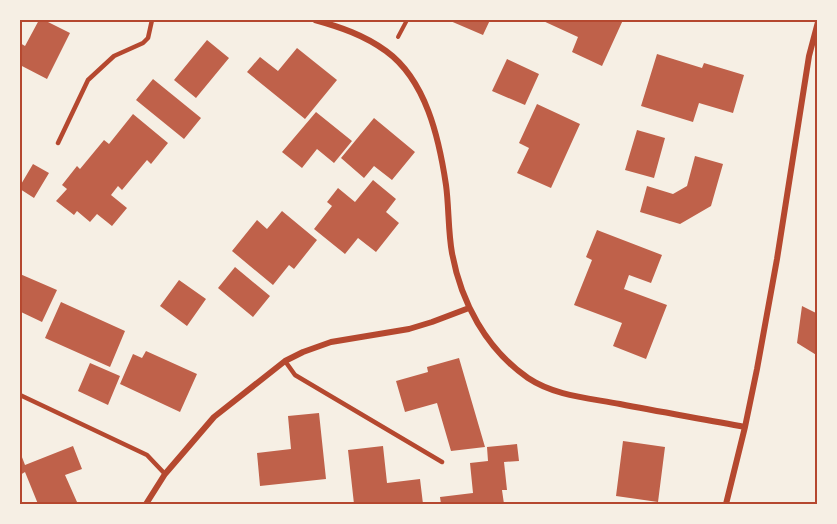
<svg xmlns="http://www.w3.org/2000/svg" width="837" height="524" font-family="'PT Sans',sans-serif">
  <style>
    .building { fill: #bf614a }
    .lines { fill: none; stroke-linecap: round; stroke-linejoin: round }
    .path { stroke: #b5482f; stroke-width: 4 }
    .service { stroke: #b5482f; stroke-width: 4.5 }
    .minor { stroke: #b5482f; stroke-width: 6 }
    .neatline { fill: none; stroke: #b5482f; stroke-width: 2 }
  </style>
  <rect width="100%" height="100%" fill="#f6efe4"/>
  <path class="building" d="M39 20H44L70 33 47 79 20 65V43L25 46Z
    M448 20H490L483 35Z
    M541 20H623L602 66 572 52 578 37Z
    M207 40 229 58 196 98 174 80Z
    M297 48 337 80 305 119 247 72 260 57 278 71Z
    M657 54 702 68 704 63 744 75 733 113 699 103 693 122 641 106Z
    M507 59 539 74 525 105 492 91Z
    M153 79 201 118 184 139 136 100Z
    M537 104 580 124 551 188 517 173 529 148 519 143Z
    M316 112 352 141 334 163 317 149 302 168 282 152Z
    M133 114 168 143 151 164 147 160 122 190 118 186 111 195 127 208 112 226 97 214 90 222 77 211 74 215 56 201 67 189 62 185 77 166 80 169 104 140 109 144Z
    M374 118 415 152 392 180 374 166 364 178 341 158Z
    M637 130 665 138 654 178 625 170Z
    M695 156 723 164 711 206 680 224 640 212 647 186 673 194 687 186Z
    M33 164 49 173 34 198 20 189V186Z
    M373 180 396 199 386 212 399 223 376 252 358 238 345 254 314 229 332 206 327 202 338 188 355 202Z
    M282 211 317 240 294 269 289 265 273 285 232 251 257 220 267 229Z
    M597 230 662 255 651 283 629 275 624 289 667 305 646 359 613 346 622 323 574 305 592 260 586 257Z
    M235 267 270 296 253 317 218 288Z
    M20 274 57 290 42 322 21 312 20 316Z
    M179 280 206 299 187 326 160 306Z
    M61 302 125 331 110 367 45 338Z
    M802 306 818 314V356L797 343Z
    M146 351 197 374 180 412 120 384 133 354 142 358Z
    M459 358 485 447 451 451 437 403 405 412 396 381 428 372 427 367Z
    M90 363 120 376 108 405 78 391Z
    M319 413 326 479 260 486 257 453 291 449 288 416Z
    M623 441 665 447 658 502 616 496Z
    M517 444 519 461 504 462 507 490H502L504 504H441L440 497 473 493 470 463 488 461 487 447Z
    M73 446 82 469 65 475 77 502 70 504H38L25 472 20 475V452L25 465Z
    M383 446 387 483 420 479 423 504H354L348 450Z"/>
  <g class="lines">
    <path class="path" d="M398 37 407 20"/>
    <path class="service" d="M58 143 88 80 114 56 143 43 148 38 152 20
      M285 361 295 375 442 462
      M20 395 147 455 165 474"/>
    <path class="minor" d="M315 20C340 27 364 35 386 51 426 80 439 138 446 185 449 207 448 231 452 253 461 302 486 349 528 378 555 396 589 398 620 404 661 412 703 419 745 427
      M146 504 165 474 214 417 285 361 303 352 331 342 409 329 432 322 469 308
      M726 504 745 427 757 369 777 259 809 56 818 22"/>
  </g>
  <rect width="837" height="524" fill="none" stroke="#f6efe4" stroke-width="42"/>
  <rect x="21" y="21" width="795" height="482" class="neatline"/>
</svg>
